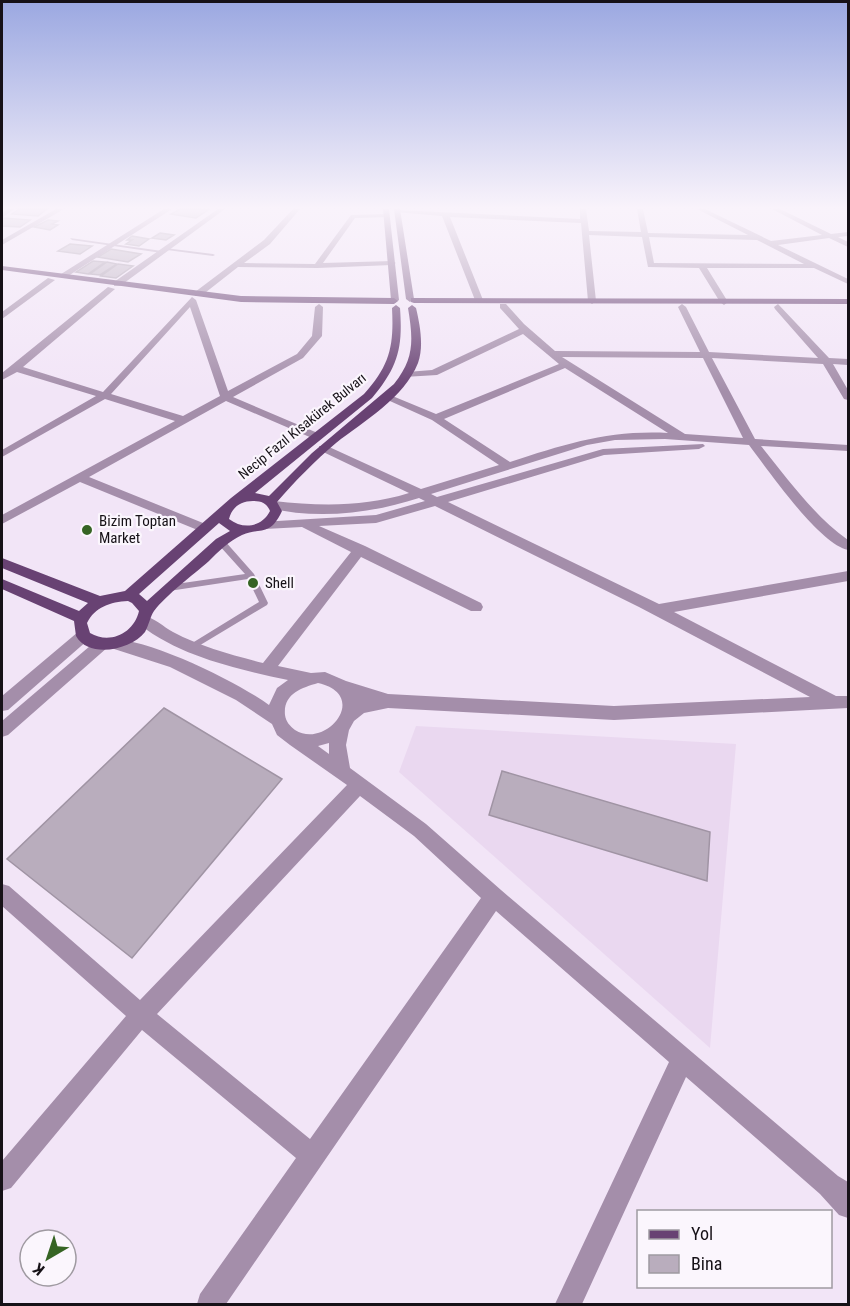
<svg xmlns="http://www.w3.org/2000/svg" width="850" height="1306" font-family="'Roboto Condensed',sans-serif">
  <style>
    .built { fill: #ead8f0 }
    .building { fill: #b9adbd; stroke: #a094a4; stroke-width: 1.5 }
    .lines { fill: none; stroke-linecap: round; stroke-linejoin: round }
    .service { fill: #a48eaa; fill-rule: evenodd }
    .minor { fill: #a48eaa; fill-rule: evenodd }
    .secondary { fill: #81628a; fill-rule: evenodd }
    .primary { fill: #684273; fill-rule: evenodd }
    .poi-dot { fill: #366424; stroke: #fbf6fd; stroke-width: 2 }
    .labels { text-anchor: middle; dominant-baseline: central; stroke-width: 4.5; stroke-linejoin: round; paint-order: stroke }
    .far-street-label { font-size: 14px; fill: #161117; stroke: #fbf6fd }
    .poi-label { font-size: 15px; fill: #161117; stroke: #fbf6fd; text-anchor: start }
  </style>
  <rect width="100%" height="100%" fill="#f2e5f7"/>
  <path class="built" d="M416 726 736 744 710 1048 399 772Z"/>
  <path class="building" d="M19 209H47L38 216 12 214Z
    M180 209H199L208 210 196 218 171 214Z
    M3 218 30 220 20 227 2 226Z
    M48 220 58 221 52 224 58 225 50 230 34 227Z
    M160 233 174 235 166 240 152 238Z
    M132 236 149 239 139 246 126 244 132 240H127Z
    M70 244 92 246 80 254 58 251Z
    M111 249 141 254 128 262 98 257Z
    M93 261 105 262 88 274 76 272Z
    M107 262 117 264 100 275 90 274Z
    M118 264 133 266 116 278 101 276Z
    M164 708 282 779 132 958 7 859Z
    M502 771 710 832 707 881 489 815Z"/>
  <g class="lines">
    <path class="service" d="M70 238 162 251 164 252 162 253 72 240Z
      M165 248 213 254 215 255 213 256 167 250Z
      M221 539 224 540 254 574 268 603 267 605 192 650 189 649 188 647 189 645 259 602 248 579 169 591 166 590 165 588 166 586 169 585 245 574 218 544 217 542Z"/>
    <path class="minor" d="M7 209H14L2 218V213Z
      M56 209H64L2 245V240Z
      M164 209H172L65 278 58 276Z
      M218 209H225L120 286H114V282Z
      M293 209H300L270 244 244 263 315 264 351 215 387 214 389 217 355 218 323 263 392 261 396 263 392 265 317 268 238 267 201 296H195V292L264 240Z
      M580 209H586L589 231 641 232 637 209H643L648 233 748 235 697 209H705L771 241 822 235 772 209H780L831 234 848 232V236L838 237 848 242V247L829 238 778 245 848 279V284L814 268H707L728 302 724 305 720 302 699 268 648 267 642 237 589 235 596 301 592 304 588 301 581 223 450 217 483 300 479 303 475 300 442 216 395 212 398 210 580 219ZM649 237 757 240 804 264 654 263Z
      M48 278 55 280 2 319V312Z
      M108 287 115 289 23 367 103 392 192 297 196 300 228 391 297 354 312 336 315 307 319 304 323 307 322 336 303 358 233 397 320 434V438H312L226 401 89 477 208 525 210 528 208 531H200L80 482 2 524V515L175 421 105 399 2 457V450L96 396 17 372 2 380V373ZM190 307 220 396 183 416 111 394Z
      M500 304H506L524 324 555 351 700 352 678 307 682 304 686 307 709 352 818 358 775 309 774 307 778 304 829 358 848 359V365L833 364 848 390V400L844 399 823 364 712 358 755 439 848 445V451L761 446C788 479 813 515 848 540V550C819 544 768 470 749 445L665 439 615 440 587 445 431 494 437 497 603 449 703 444 705 446 699 449 604 455 448 502 659 604 848 571V581L674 612 836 696H848V708L614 720 388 708 364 713 354 721 349 730 346 745 350 768 426 824 501 890 838 1176 848 1182V1218L839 1215 820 1194 686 1077 582 1304H555L669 1062 496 911 226 1304H197L200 1294 296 1158 142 1030 11 1188 2 1191V1161L126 1016 2 906V884L9 886 140 1000 347 785 290 745 277 735 272 724 236 700 170 667 108 647 8 735 2 737V721L97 640C132 629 238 682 269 705L277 688 288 680C237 669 182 657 140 625L138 621 140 617C151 614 163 627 173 632 201 647 232 655 263 663L351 552 302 527 265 529 259 525 261 522 376 515 425 501 419 498C373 513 318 520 270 508L268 505 274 501C320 506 364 507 409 493L319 450V446H327L421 489 499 465 432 420 381 397 390 395 436 414 559 364 523 334 437 375 404 377V373L407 372 432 370 519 329 500 308ZM562 357 703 358 743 438 685 434ZM565 368 668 433C608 430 566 444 510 462L444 419ZM435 506 639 607 810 697 614 706 388 694 346 681 325 672 311 673 278 666 361 557 471 611H481L483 607 481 603 365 546 319 526 376 523ZM318 683C371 695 326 750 295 730 290 726 286 722 285 715 283 694 301 688 318 683ZM329 743V754L318 746ZM360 796 414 836 481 898 310 1139 157 1014Z
      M83 630 88 632 90 636 88 640 8 710 2 711V696L78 632Z"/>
    <path class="secondary" d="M383 209H389L399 300 395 303 391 300Z
      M394 209H400L414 299 410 302 406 299Z"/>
    <path class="primary" d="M2 266 241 296 394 298 398 301 394 304 241 302 2 270Z
      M411 298 848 299V304L414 303 411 302Z
      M396 305 400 308C403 348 398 367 372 398L255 493 269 496 312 453 394 384C415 358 413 339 408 308L412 305 416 308C420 325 424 346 418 363 404 398 364 421 336 443 315 461 295 481 277 502L282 511C270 537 261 527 242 535 229 541 219 551 209 561 193 575 166 595 154 611 150 617 149 625 145 632 131 650 89 659 76 636L74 621 2 589V579L79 611 88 603 2 568V558L100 596 125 591 231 498 364 394C390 365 394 346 392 308ZM253 501C261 501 267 503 270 511 262 527 243 530 229 519 232 507 241 501 253 501ZM219 523 230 531 216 539 147 601 139 594ZM128 601 132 603 139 611C134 633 110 645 90 633L87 623C95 607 110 602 128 601Z"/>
  </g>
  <linearGradient id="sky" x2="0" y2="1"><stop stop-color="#9ba8e1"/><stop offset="0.53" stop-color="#f9f3fb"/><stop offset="1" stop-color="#f9f3fb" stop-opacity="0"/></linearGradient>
  <rect width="850" height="392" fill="url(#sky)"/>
  <g class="poi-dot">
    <circle cx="87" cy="530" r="6"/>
    <circle cx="253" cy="583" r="6"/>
  </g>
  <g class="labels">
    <g class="far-street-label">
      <text transform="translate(302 426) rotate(-39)">Necip Fazıl Kısakürek Bulvarı</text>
    </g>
    <g class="poi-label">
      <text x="99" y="521">Bizim Toptan<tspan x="99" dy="17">Market</tspan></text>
      <text x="265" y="583">Shell</text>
    </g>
  </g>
  <rect width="850" height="1306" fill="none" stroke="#161117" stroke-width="6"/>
  <rect x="637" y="1210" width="195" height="78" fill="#fbf6fd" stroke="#9f9aa1" stroke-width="1.5"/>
  <rect x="649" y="1230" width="30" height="9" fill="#684273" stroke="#9f9aa1" stroke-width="1.5"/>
  <text x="691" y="1240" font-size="18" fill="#161117">Yol</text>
  <rect x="649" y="1255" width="30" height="18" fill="#b9adbd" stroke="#9f9aa1" stroke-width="1.5"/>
  <text x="691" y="1270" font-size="18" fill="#161117">Bina</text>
  <g transform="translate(48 1258) rotate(219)"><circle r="28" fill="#fbf6fd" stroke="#9f9aa1" stroke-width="1.5"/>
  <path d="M0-4.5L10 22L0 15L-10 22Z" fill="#366424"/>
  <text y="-9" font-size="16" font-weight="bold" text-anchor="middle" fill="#161117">K</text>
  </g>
</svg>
